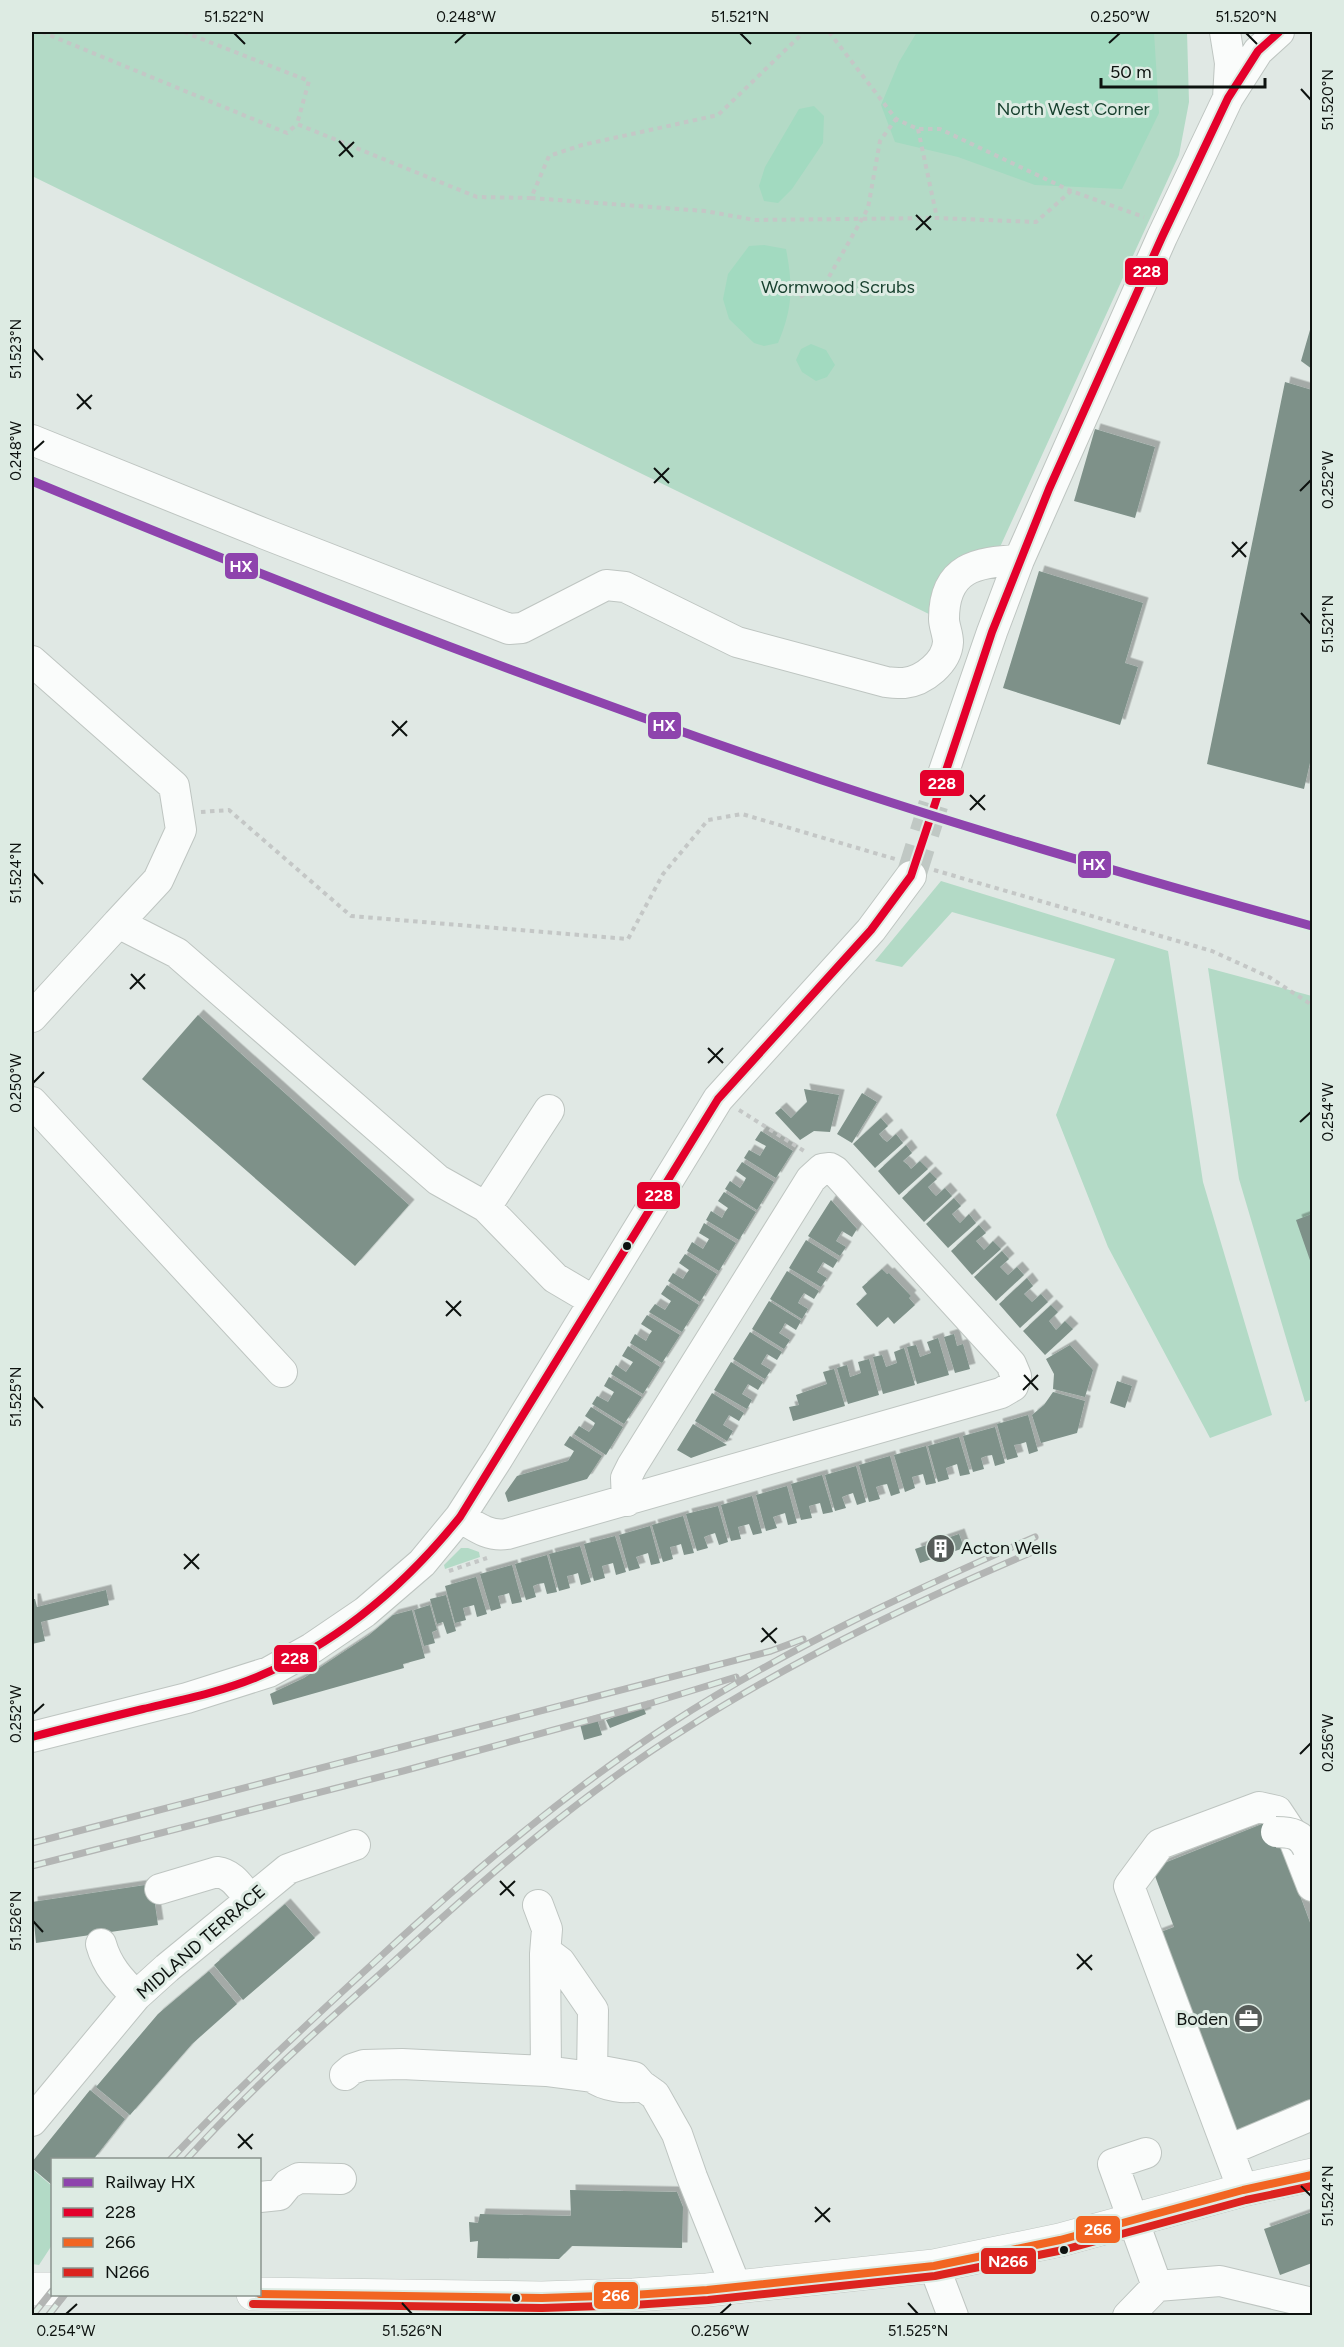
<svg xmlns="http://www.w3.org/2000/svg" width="1344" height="2347" font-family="Figtree,sans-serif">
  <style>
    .green { fill: #b3dac6 }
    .forest { fill: #a2dac0 }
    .building { fill: #7e9189; filter: url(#shadow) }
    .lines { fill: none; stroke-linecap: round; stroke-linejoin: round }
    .minor-tunnel { stroke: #c0c8c4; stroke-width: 30; stroke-dasharray: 30 15; stroke-linecap: butt }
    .minor-casing { stroke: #bec5c1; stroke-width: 32 }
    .major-casing { stroke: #bec5c1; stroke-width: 34 }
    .path { stroke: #c4c7c6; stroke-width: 4; stroke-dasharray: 4.5 4.5; stroke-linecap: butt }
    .minor { stroke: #fafcfb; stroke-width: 30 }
    .major { stroke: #fafcfb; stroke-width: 33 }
    .rail-casing { stroke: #b3b5b4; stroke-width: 7 }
    .rail { stroke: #ddebe3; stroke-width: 4.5; stroke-dasharray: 14; stroke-linecap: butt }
    .minor-bridge-casing { stroke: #bec5c1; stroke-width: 32; stroke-linecap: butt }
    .minor-bridge { stroke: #fafcfb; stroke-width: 30 }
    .bus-1-casing { stroke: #ddebe3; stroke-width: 12 }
    .bus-2-casing { stroke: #ddebe3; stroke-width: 12 }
    .bus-3-casing { stroke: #ddebe3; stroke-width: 12 }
    .bus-1 { stroke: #e4002b; stroke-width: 8 }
    .bus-2 { stroke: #f26522; stroke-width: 8 }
    .bus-3 { stroke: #dc241f; stroke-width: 8 }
    .rail-1-casing { stroke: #ddebe3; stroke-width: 14 }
    .rail-1 { stroke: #8e44ad; stroke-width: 9 }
    .ticks { fill: none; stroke: #0d120f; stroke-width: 2 }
    .bus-dot { fill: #0d120f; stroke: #ddebe3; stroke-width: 2 }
    .labels { text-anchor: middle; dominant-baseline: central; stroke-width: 6; stroke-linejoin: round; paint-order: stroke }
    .park-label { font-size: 18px; fill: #163f2d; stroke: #ddebe3 }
    .poi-label { font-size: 18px; fill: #0d120f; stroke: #ddebe3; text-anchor: start }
    .street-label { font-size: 18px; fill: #0d120f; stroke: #ddebe3 }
    .line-badge { stroke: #ddebe3; stroke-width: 2 }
    .badge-label { font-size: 16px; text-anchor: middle; font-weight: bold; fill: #fff }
    .neatline { fill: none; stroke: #0d120f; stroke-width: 2 }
    .ticks-label { font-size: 15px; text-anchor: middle; fill: #0d120f }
  </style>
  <defs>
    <filter id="shadow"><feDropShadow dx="5.5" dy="-5.5" stdDeviation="0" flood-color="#0004"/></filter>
  </defs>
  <rect width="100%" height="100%" fill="#e0e8e4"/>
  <path class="green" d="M32 32H1187L1189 102 1179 155 1000 547C953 556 932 563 933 616L32 176Z
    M941 881 1168 951 1203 1182 1272 1415 1210 1438 1108 1247 1056 1115 1115 959 952 912 902 967 875 961Z
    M1208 968 1312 996V1399L1305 1402 1239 1179Z
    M461 1548H468L479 1552 480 1557 445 1569 444 1565Z
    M32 2169 52 2186V2245L39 2265 32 2264Z"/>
  <path class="forest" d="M917 32H1154L1159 113 1122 189 1035 185 958 157 895 142 881 105 899 62Z
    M814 106 824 116 823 143 792 189 778 203 764 201 759 186 765 167 799 109Z
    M764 245 786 249C793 286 793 308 778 343L764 346 754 343 729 319 723 299 728 274 749 246Z
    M811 344 826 350 835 365 827 377 816 381 802 372 796 360 801 349Z"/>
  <path class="building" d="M1312 323V369L1301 361Z
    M1285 382 1312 390V754L1304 789 1207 764Z
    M1095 429 1155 447 1135 518 1074 501Z
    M1039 571 1143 603 1125 663 1138 667 1120 725 1003 688Z
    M198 1015 409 1205 355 1266 142 1079Z
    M804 1089 839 1095 830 1132 814 1131 800 1140 775 1113 781 1108 791 1118 807 1102Z
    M862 1093 877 1102 852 1143 837 1134Z
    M881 1118 888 1126 879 1134 883 1139 887 1142 896 1134 903 1143 875 1168 853 1144Z
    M761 1131 793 1151 776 1178 744 1158 749 1150 760 1156 766 1146 755 1140Z
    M906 1145 912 1153 903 1161 908 1165 911 1169 920 1161 928 1169 899 1195 878 1171Z
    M742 1162 774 1182 757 1210 725 1189 730 1181 740 1188 744 1182 746 1178 736 1171Z
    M930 1172 937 1179 928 1187 932 1192 936 1196 945 1188 952 1196 924 1222 902 1198Z
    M724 1192 756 1212 739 1240 706 1220 711 1211 722 1218 725 1212 728 1208 718 1201Z
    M954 1198 961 1206 952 1214 956 1219 960 1223 969 1214 976 1223 948 1248 926 1224Z
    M831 1200 857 1229 852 1237 842 1231 836 1241 846 1247 840 1256 808 1236Z
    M1312 1214V1266L1296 1220Z
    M704 1223 736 1243 719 1271 687 1251 692 1242 703 1249 709 1239 699 1233Z
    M979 1225 986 1233 976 1241 984 1250 993 1241 1001 1249 972 1275 951 1251Z
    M806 1240 838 1260 833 1268 823 1262 817 1272 827 1278 821 1287 789 1268Z
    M1002 1251 1009 1259 1000 1267 1008 1275 1017 1267 1024 1275 996 1301 974 1277Z
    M685 1254 717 1274 700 1302 668 1281 673 1273 683 1279 686 1274 689 1270 679 1263Z
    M882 1269 887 1274 889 1273 911 1296 909 1298 915 1305 894 1324 888 1317 877 1327 856 1304 867 1294 862 1287Z
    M787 1271 819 1291 814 1299 804 1293 800 1299 798 1303 808 1309 802 1319 770 1299Z
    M1027 1278 1033 1286 1024 1294 1032 1302 1041 1294 1048 1302 1020 1328 999 1304Z
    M667 1285 699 1305 682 1332 649 1312 655 1304 665 1310 671 1301 661 1294Z
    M769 1301 801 1321 796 1330 785 1323 782 1329 779 1333 790 1340 784 1349 752 1329Z
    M1051 1305 1058 1312 1049 1321 1056 1330 1065 1321 1073 1329 1045 1355 1023 1331Z
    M647 1315 680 1335 662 1363 630 1343 635 1334 646 1341 649 1335 652 1331 641 1324Z
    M750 1332 782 1352 777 1360 767 1354 761 1364 771 1370 765 1379 733 1359Z
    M954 1334 957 1346 963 1344 970 1369 955 1373 944 1337Z
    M938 1338 949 1375 917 1384 907 1347 916 1345 920 1357 931 1353 927 1342Z
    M1070 1345 1093 1370 1085 1397 1053 1389 1054 1374 1046 1359Z
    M628 1346 660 1367 643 1394 611 1374 616 1365 626 1372 633 1362 622 1356Z
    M904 1348 915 1385 883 1394 873 1357 882 1355 886 1367 897 1363 894 1352Z
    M869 1359 879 1395 848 1404 837 1368 847 1365 850 1377 856 1375 861 1373 858 1362Z
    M731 1362 763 1382 758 1390 748 1384 742 1394 752 1400 747 1409 714 1390Z
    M834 1369 845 1406 793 1421 789 1407 799 1405 796 1395 827 1384 823 1372Z
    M609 1377 642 1397 624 1424 592 1404 597 1396 608 1402 614 1392 604 1386Z
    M1117 1381 1132 1386 1125 1408 1110 1403Z
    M1053 1392 1085 1401 1077 1433 1041 1443 1032 1415 1044 1405Z
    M712 1393 744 1413 739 1421 729 1415 723 1425 733 1431 727 1441 695 1421Z
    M591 1407 623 1427 606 1455 574 1434 579 1426 589 1432 593 1427 595 1423 585 1416Z
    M1028 1415 1038 1451 1029 1454 1026 1442 1020 1444 1014 1445 1018 1457 1007 1460 997 1424Z
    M693 1424 727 1445 691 1458 677 1450Z
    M995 1427 1005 1463 995 1466 992 1455 986 1456 981 1458 984 1469 973 1472 963 1436Z
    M570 1436 602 1456 587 1479 508 1502 505 1493 517 1476 568 1461 574 1451 564 1445Z
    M959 1437 970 1474 960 1476 957 1464 946 1468 949 1479 938 1482 928 1446Z
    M926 1446 936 1483 926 1485 923 1474 912 1477 915 1488 905 1492 894 1455Z
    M890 1456 900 1493 891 1496 887 1484 882 1485 876 1487 880 1499 869 1502 859 1465Z
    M856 1466 866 1502 857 1505 853 1493 847 1495 842 1497 846 1508 835 1511 825 1475Z
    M822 1475 833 1512 823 1514 820 1503 809 1506 812 1518 801 1520 791 1484Z
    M787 1486 797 1523 788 1525 785 1513 773 1517 777 1528 766 1531 756 1495Z
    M752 1496 762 1533 753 1535 749 1524 738 1527 741 1539 731 1541 721 1505Z
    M718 1506 728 1542 719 1545 715 1533 709 1535 704 1537 708 1548 697 1551 686 1514Z
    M683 1516 694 1553 684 1555 681 1544 675 1546 670 1547 673 1559 663 1562 652 1525Z
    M650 1526 660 1563 651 1565 648 1553 636 1557 640 1568 629 1571 619 1535Z
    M959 1534 964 1548 920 1563 915 1549Z
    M615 1536 626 1572 616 1575 613 1563 602 1566 605 1578 594 1581 584 1544Z
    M580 1546 591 1582 581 1585 578 1573 572 1575 567 1576 570 1588 559 1591 549 1554Z
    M547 1555 557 1592 547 1594 544 1583 538 1584 533 1586 536 1597 526 1600 515 1564Z
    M512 1565 522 1602 512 1604 509 1593 503 1595 498 1596 501 1608 491 1611 480 1574Z
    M476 1577 487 1614 477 1617 474 1605 463 1608 466 1620 455 1623 445 1586Z
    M106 1590 109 1605 41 1622 45 1641 32 1644V1599H35L37 1607Z
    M446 1595 456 1631 447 1634 443 1622 437 1624 430 1599Z
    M430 1605 437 1630 432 1632 435 1643 424 1646 414 1610Z
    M412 1610 425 1658 403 1664 404 1668 273 1705 270 1694 304 1678 369 1635 393 1615Z
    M643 1706 646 1714 610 1728 606 1720Z
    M597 1719 602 1735 584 1740 580 1724Z
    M1272 1820 1312 1928V2103L1232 2134 1153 1935 1174 1927 1152 1868Z
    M152 1884 158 1925 36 1943 32 1902Z
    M285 1904 315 1938 243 2000 214 1965Z
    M209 1971 237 2004 192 2044 130 2115 96 2087 158 2014Z
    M90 2090 125 2119 93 2160H52V2185L32 2168V2162Z
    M570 2190 677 2192 683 2207 682 2248 572 2246 559 2259 477 2258 478 2241 470 2242 469 2222 478 2223 480 2214 571 2216Z
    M1312 2212V2263L1280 2275 1264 2229Z"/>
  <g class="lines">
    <path class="minor-tunnel" d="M911 876 942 777"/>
    <defs>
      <path id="minor" d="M1225 32 1230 63 1228 98
        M32 440 265 534 509 629 522 628 606 585 625 587 737 642 886 682C892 683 898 683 904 683 924 681 947 662 948 642 948 634 944 626 944 619 944 567 977 562 1019 560
        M32 661 174 786 181 830 158 880 118 923 177 953 438 1180 486 1207
        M942 777 992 632 1019 560 1162 237 1228 98 1258 51 1279 32
        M32 1017 118 923
        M32 1102 282 1372
        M549 1110 486 1207 555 1278 594 1301
        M460 1517C475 1526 488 1537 507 1534L1001 1393 1013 1386 1016 1376 1011 1364 835 1171 830 1168 822 1169 811 1179 632 1466 626 1478 627 1501
        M32 1737 187 1698 269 1672 312 1648 365 1612 422 1563 460 1517 498 1458 718 1099 871 930 911 876
        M160 1889 217 1872C233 1874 240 1888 250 1899
        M538 1905 547 1929 545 1954 546 2071
        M101 1944C107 1966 120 1980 136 1996
        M345 2075 352 2069 364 2065 402 2064 546 2071 592 2077 593 2010 560 1962 552 1956 545 1954
        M641 2085C626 2090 604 2086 592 2077L602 2071 634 2077 641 2085 655 2095 677 2134 692 2177 736 2287
        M32 2121 136 1996 167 1968 288 1869 355 1845
        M1229 2150 1312 2115
        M1146 2153 1113 2164 1157 2286
        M1243 2190 1129 1886 1160 1844 1259 1807 1277 1811 1291 1832 1312 1886
        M260 2197 279 2195 288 2184 299 2178 341 2179
        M934 2266 953 2316
        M1128 2316 1157 2286 1220 2281 1312 2303"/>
      <path id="major" d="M32 2289H52
        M253 2294 542 2298 633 2295 707 2290 934 2266 1060 2240 1243 2190 1312 2175"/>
    </defs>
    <use href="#minor" class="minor-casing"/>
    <use href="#major" class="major-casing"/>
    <path class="path" d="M42 32 287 133 297 124
      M184 32 309 81 297 124 477 197 531 198 549 156 582 145 718 115 804 32
      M829 32 896 119 918 129H940L1071 191 1144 217
      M918 129 937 218
      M531 198 705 211 755 220 937 218 1036 222 1071 191
      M800 297 826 282 862 219 868 208 880 141 896 119
      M201 812 229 810 351 916 628 939 663 874 708 820 742 814 895 859
      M934 870 1212 951 1269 977 1312 1005
      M739 1110 804 1151
      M449 1571 487 1558"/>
    <use href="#minor" class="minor"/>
    <use href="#major" class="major"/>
    <defs>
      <path id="rail" d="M32 1843 771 1651 803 1639
        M32 1866 403 1771 645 1705 736 1677
        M170 2160C237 2089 308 2023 380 1957 471 1873 566 1792 670 1724 785 1649 910 1592 1035 1537
        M186 2160C249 2090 321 2027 391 1964 484 1879 579 1795 687 1728 800 1656 921 1599 1044 1547
        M32 2316 52 2291
        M48 2316 65 2294"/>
    </defs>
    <use href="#rail" class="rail-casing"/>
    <use href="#rail" class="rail"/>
    <defs>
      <path id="minor-bridge" d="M1276 1832C1291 1832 1302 1834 1308 1849"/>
    </defs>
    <use href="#minor-bridge" class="minor-bridge-casing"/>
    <use href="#minor-bridge" class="minor-bridge"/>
    <defs>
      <path id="bus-1" d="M32 1737C69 1727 106 1718 143 1709 181 1700 221 1692 257 1677 338 1643 406 1584 460 1517L718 1099 871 930 911 876 992 632 1049 489 1162 237 1228 98 1258 51 1279 32"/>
      <path id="bus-2" d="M260 2294 542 2298 633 2295 707 2290 934 2266 1060 2240 1243 2190 1312 2175"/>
      <path id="bus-3" d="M253 2304 542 2308 633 2305 708 2300 935 2276 1063 2250 1246 2200 1312 2186"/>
    </defs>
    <use href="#bus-1" class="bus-1-casing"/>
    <use href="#bus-2" class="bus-2-casing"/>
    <use href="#bus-3" class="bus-3-casing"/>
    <use href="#bus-1" class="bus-1"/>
    <use href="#bus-2" class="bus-2"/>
    <use href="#bus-3" class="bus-3"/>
    <defs>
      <path id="rail-1" d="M32 481C293 589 555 690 822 780 984 834 1148 881 1312 926"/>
    </defs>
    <use href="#rail-1" class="rail-1-casing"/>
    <use href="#rail-1" class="rail-1"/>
  </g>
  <path class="ticks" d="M234 33 245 44M740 33 751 44M1246 33 1257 44M455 43 466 33M1109 43 1120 33M1301 89 1311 100M339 141 353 157M339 156 354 142M916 215 931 230M916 230 931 216M33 349 43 360M77 394 91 409M77 409 92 395M33 451 44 441M654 468 669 483M654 483 669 468M1300 491 1311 480M1232 542 1246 557M1232 557 1247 542M1301 613 1311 624M392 721 407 736M392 736 407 721M970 795 985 810M970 810 985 795M33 873 43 884M131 974 145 989M130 989 145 974M708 1048 723 1063M708 1063 723 1048M33 1083 44 1072M1300 1122 1311 1112M446 1301 461 1316M446 1316 461 1301M1024 1375 1038 1390M1023 1390 1038 1375M33 1397 43 1408M184 1554 199 1569M184 1569 199 1554M762 1628 776 1643M761 1642 777 1628M33 1714 44 1704M1300 1754 1311 1743M500 1881 514 1896M500 1895 515 1881M33 1921 43 1932M1077 1954 1092 1970M1077 1969 1092 1955M238 2134 252 2149M238 2148 253 2134M1301 2186 1311 2196M815 2207 830 2222M815 2222 830 2208M402 2303 412 2314M908 2303 918 2314M66 2314 77 2304M720 2314 731 2304"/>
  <defs>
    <symbol id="building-disc" viewBox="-11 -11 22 22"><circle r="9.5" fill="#575d5a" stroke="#ddebe3"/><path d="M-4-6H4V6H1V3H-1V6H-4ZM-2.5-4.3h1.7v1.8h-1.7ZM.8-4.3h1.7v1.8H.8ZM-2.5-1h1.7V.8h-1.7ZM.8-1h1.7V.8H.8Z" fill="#fff"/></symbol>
    <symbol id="office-disc" viewBox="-11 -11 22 22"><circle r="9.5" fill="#575d5a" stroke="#ddebe3"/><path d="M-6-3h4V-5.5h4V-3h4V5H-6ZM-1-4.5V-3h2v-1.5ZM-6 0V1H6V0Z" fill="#fff"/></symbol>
  </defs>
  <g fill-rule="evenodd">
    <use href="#building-disc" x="924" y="1532" width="33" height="33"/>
    <use href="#office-disc" x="1232" y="2002" width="33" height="33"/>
  </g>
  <g class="bus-dot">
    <circle cx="627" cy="1246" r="5"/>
    <circle cx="1064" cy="2250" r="5"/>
    <circle cx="516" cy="2298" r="5"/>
  </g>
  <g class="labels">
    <g class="park-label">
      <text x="1073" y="109">North West Corner</text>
      <text x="838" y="287">Wormwood Scrubs</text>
    </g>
    <g class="poi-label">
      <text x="961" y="1548">Acton Wells</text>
      <text x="1228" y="2019" text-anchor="end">Boden</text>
    </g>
    <g class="street-label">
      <text transform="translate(201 1942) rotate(-41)">MIDLAND TERRACE</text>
    </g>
  </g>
  <g class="line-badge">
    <rect x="1124" y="257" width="45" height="29" rx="6" fill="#e4002b"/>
    <rect x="224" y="552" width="35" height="28" rx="6" fill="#8e44ad"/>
    <rect x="647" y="711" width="35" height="29" rx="6" fill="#8e44ad"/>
    <rect x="919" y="769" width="46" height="28" rx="6" fill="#e4002b"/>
    <rect x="1077" y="850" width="35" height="29" rx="6" fill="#8e44ad"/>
    <rect x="636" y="1181" width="45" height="29" rx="6" fill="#e4002b"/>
    <rect x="273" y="1644" width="45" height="29" rx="6" fill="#e4002b"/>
    <rect x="1075" y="2215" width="46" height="29" rx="6" fill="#f26522"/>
    <rect x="980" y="2247" width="57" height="28" rx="6" fill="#dc241f"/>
    <rect x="593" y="2281" width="46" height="29" rx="6" fill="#f26522"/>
  </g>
  <g class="badge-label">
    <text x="1147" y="277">228</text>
    <text x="241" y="572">HX</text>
    <text x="664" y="731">HX</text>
    <text x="942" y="789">228</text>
    <text x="1094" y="870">HX</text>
    <text x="659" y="1201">228</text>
    <text x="295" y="1664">228</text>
    <text x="1098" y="2235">266</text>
    <text x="1008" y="2267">N266</text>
    <text x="616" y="2301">266</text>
  </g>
  <rect width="1344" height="2347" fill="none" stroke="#ddebe3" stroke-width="66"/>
  <rect x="51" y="2158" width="210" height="138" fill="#ddebe3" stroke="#8a948e" stroke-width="1.5"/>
  <rect x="63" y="2178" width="30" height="9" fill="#8e44ad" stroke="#8a948e" stroke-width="1.5"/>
  <text x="105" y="2188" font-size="18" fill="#0d120f">Railway HX</text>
  <rect x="63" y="2208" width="30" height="9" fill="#e4002b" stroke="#8a948e" stroke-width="1.5"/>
  <text x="105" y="2218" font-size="18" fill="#0d120f">228</text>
  <rect x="63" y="2238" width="30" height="9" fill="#f26522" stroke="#8a948e" stroke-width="1.5"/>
  <text x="105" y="2248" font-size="18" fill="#0d120f">266</text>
  <rect x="63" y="2268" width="30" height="9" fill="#dc241f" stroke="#8a948e" stroke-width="1.5"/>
  <text x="105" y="2278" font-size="18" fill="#0d120f">N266</text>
  <path d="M1101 78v9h164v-9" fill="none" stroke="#0d120f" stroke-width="3"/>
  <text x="1110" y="78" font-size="18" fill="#0d120f" stroke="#ddebe3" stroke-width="4.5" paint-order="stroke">50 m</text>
  <rect x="33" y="33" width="1278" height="2281" class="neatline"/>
  <g class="ticks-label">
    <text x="234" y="22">51.522°N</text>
    <text x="466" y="22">0.248°W</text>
    <text x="740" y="22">51.521°N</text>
    <text x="1120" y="22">0.250°W</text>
    <text x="1246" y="22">51.520°N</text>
    <text transform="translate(1328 100) rotate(-90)" y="5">51.520°N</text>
    <text transform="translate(16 349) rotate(-90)" y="5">51.523°N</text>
    <text transform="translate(16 451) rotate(-90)" y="5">0.248°W</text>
    <text transform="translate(1328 480) rotate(-90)" y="5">0.252°W</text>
    <text transform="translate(1328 624) rotate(-90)" y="5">51.521°N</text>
    <text transform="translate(16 873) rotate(-90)" y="5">51.524°N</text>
    <text transform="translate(16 1083) rotate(-90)" y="5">0.250°W</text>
    <text transform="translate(1328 1112) rotate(-90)" y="5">0.254°W</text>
    <text transform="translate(16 1397) rotate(-90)" y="5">51.525°N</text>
    <text transform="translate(16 1714) rotate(-90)" y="5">0.252°W</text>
    <text transform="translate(1328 1743) rotate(-90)" y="5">0.256°W</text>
    <text transform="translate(16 1921) rotate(-90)" y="5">51.526°N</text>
    <text transform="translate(1328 2196) rotate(-90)" y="5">51.524°N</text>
    <text x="66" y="2336">0.254°W</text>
    <text x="412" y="2336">51.526°N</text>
    <text x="720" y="2336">0.256°W</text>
    <text x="918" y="2336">51.525°N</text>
  </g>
</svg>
